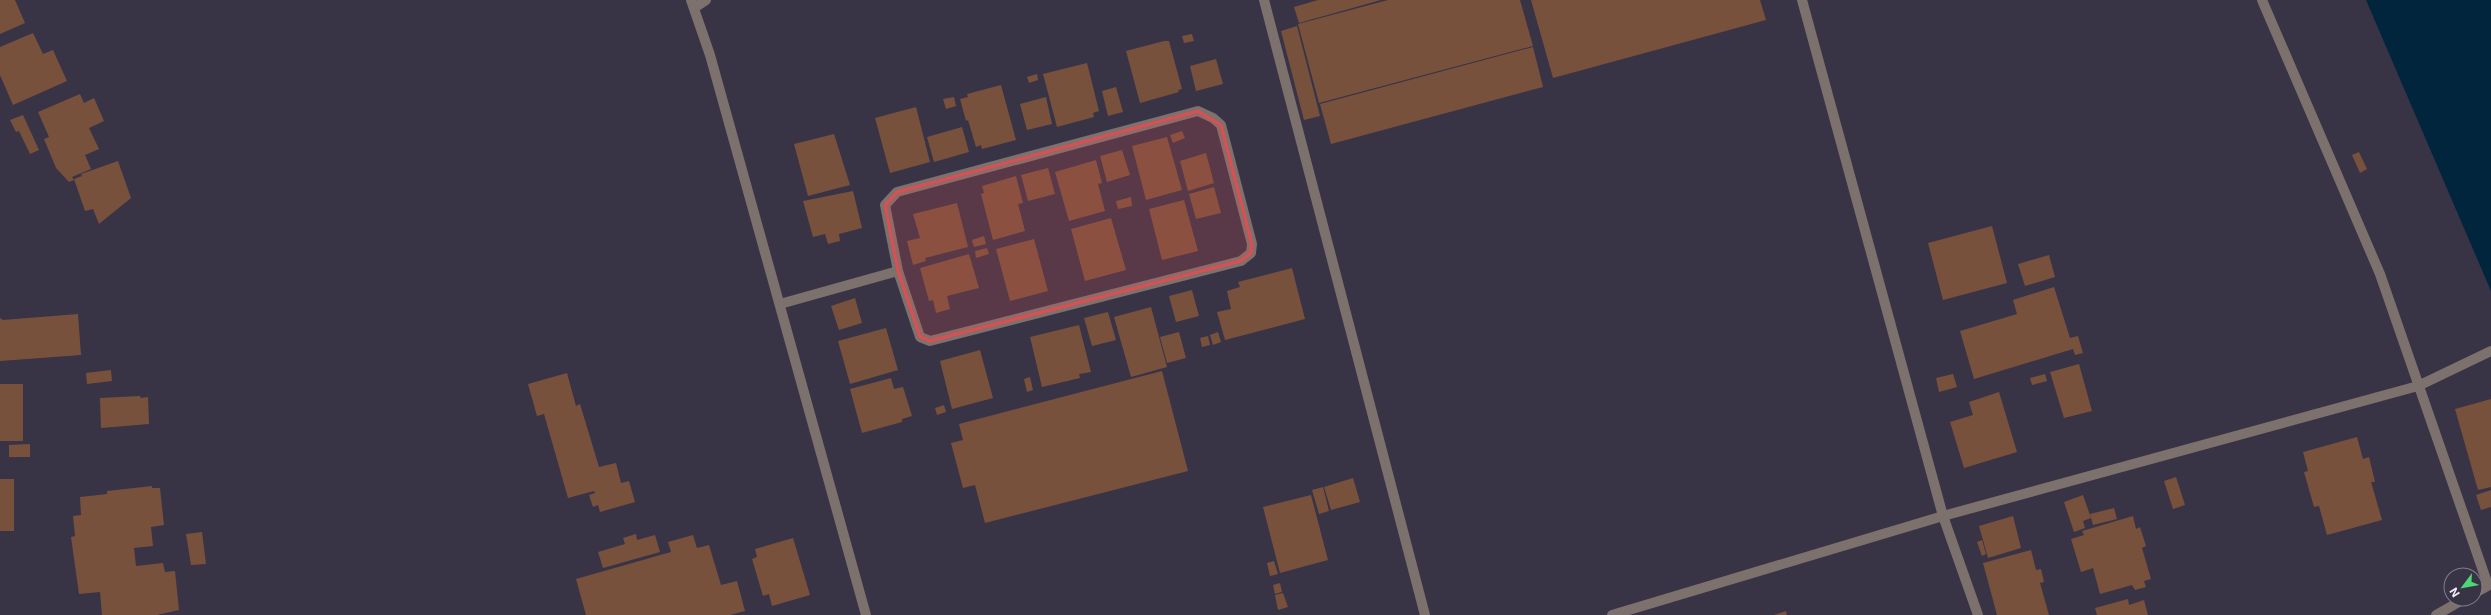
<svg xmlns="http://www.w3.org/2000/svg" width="2491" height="615" font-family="Inter,sans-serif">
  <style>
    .water { fill: #00253c }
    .building { fill: #78513d }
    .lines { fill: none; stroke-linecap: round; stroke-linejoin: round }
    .minor { stroke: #7d716e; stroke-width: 10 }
    .marked { fill: #db4f52; fill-opacity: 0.2; stroke: #db4f52; stroke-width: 3; stroke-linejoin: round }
  </style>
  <rect width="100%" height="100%" fill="#393346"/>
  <path class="water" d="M2366 0H2491V291Z"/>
  <path class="building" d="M0 0H15L25 23 0 34Z
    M1318 0H1381L1299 23 1294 7Z
    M1388 0H1520L1533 46 1319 103 1298 24Z
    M1531 0H1760L1766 20 1553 78Z
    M1297 26 1320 116 1304 120 1281 31Z
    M33 33 43 54 53 50 67 81 13 105 0 75V47Z
    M1192 34 1194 41 1184 43 1182 36Z
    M1164 41H1169L1182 89 1178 90 1179 92 1140 103 1126 51Z
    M1533 47 1543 87 1331 144 1320 104Z
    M1216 59 1223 84 1196 91 1190 66Z
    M1087 63 1099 111 1093 113 1094 117 1057 127 1043 74Z
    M1037 74 1038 80 1029 83 1027 77Z
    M1001 85 1016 140 982 149 981 145 976 147 968 120 966 121 960 99 968 97 967 94Z
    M1116 87 1123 112 1108 116 1102 91Z
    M80 94 84 103 94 98 104 121 89 128 99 149 85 155 91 169 72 177 74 180 69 182 56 168 44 139 49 137 38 112Z
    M954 97 956 106 946 109 943 99Z
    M1046 97 1052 124 1027 130 1020 104Z
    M916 107 930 162 890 173 875 118Z
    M23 115 39 150 30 154 19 131 16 132 10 120Z
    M962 127 969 152 934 162 927 137Z
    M1182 131 1185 138 1173 143 1170 135Z
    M834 134 850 185 808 196 794 144Z
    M1167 137 1182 190 1146 200 1132 146Z
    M1122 150 1130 175 1107 182 1100 156Z
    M2359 152 2367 169 2360 173 2352 155Z
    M1206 153 1214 183 1188 191 1180 161Z
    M1096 160 1102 183 1098 184 1105 211 1069 221 1055 172Z
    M118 161 131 198 99 224 93 209 85 211 74 179 82 176 81 174Z
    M1048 168 1055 194 1028 201 1021 175Z
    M1016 176 1023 203 1018 204 1025 231 993 240 981 194 984 193 982 186Z
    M1214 187 1221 213 1196 219 1189 194Z
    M853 191 862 228 839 234 840 241 828 244 825 234 813 237 803 201Z
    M1131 197 1132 206 1118 209 1116 201Z
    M1184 200 1198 251 1162 260 1149 209Z
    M957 203 968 247 925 258 926 261 913 265 907 241 920 238 913 214Z
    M1111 218 1126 270 1085 281 1071 229Z
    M1992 226 2007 283 1943 300 1928 243Z
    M984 236 986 244 974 247 972 240Z
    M1034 239 1048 291 1010 301 996 249Z
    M987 248 989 254 976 258 975 251Z
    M969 254 979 288 947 296 950 309 936 313 933 300 929 301 920 268Z
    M2049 255 2055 277 2025 286 2018 264Z
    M1292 268 1305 319 1225 340 1217 312 1231 309 1227 291 1240 287 1238 282Z
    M2054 287 2070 338 2078 336 2083 353 2075 355 2073 349 1974 379 1960 331 2017 314 2013 300Z
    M1192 290 1199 316 1176 322 1169 296Z
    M855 298 862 323 839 330 831 306Z
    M1151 307 1167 367 1131 377 1114 317Z
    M1108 312 1116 340 1092 346 1084 318Z
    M78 314 81 355 0 361V318L3 320Z
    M1079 325 1091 372 1079 374 1080 378 1042 387 1030 337Z
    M886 328 898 370 850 384 838 341Z
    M1179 332 1186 358 1167 363 1160 337Z
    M1218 332 1221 342 1213 345 1210 335Z
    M1208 336 1210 345 1202 347 1200 338Z
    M980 350 993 398 952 409 940 361Z
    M2079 364 2092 411 2064 418 2050 372Z
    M111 370 112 381 87 384 86 373Z
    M1162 371 1188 471 985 523 975 485 963 488 951 443 963 440 959 424Z
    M567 373 576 406 580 404 599 467 616 463 621 483 629 481 635 502 600 512 598 505 593 507 589 495 595 493 594 491 568 498 544 414 537 416 528 384Z
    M1953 374 1957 387 1939 392 1936 378Z
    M2045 374 2047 381 2032 385 2030 378Z
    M1030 377 1033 390 1027 392 1024 379Z
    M891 378 894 389 903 387 912 416 902 419V422L862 433 850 389Z
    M0 384H23V441H0Z
    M1999 392 2017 452 1964 468 1950 422 1973 415 1969 402Z
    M140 396 141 398 148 397 149 424 101 428 100 398Z
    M2491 399V487L2478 490 2455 409Z
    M944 405 946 412 937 415 935 408Z
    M2357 437 2363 459 2369 457 2375 482H2371L2382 520 2327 535 2319 506 2314 507 2304 472 2308 471 2303 452Z
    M30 444V457H9V445Z
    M2176 477 2185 505 2173 509 2164 481Z
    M1353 478 1360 502 1331 510 1324 487Z
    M0 479H14V531H0Z
    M152 486V488H160L164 525 151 527 153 546 134 548 136 566 163 563 165 572 175 571 179 610 157 615H102L100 592 79 594 71 537 75 536 73 516 81 515 80 497 107 494V491Z
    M1323 487 1329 511 1319 514 1312 490Z
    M2491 490V507L2481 510 2476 495Z
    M1311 495 1328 560 1280 573 1263 507Z
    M2083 495 2091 518 2083 521 2085 528 2074 532 2064 502Z
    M2114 508 2117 519 2093 525 2090 514Z
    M2013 516 2021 548 1988 558 1979 526Z
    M2133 516 2136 529 2140 527 2146 546 2142 548 2151 579 2144 581 2146 587 2135 590 2132 585 2100 594 2093 568 2081 572 2071 539 2084 535 2082 531Z
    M202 532 206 564 191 565 186 534Z
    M636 534 637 540 655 535 660 552 603 568 598 552 625 544 623 538Z
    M693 535 697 548 709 545 721 585 737 581 745 611 730 615H586L576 579 671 552 668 542Z
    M793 538 810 595 772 606 769 594 763 596 752 559 757 557 755 549Z
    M1982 540 1986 554 1982 556 1977 542Z
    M2031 550 2036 570 2041 569 2044 582 2040 583 2049 615H1997L1983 563Z
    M1274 561 1278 574 1270 576 1267 563Z
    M1280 583 1282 592 1275 594 1273 585Z
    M1283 593 1288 607 1278 610 1275 595Z
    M2128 599 2129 605 2144 600 2148 615H2097L2095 608Z
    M1786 611 1787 615H1774Z"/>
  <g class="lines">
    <path class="minor" d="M691 0 710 55 866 615
      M1264 0 1425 615
      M1802 0 1943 516 1978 615
      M2262 0 2380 274 2488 585
      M694 8 706 0
      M780 304 898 271 920 337 930 341 1241 261 1251 253 1252 244 1221 125 1213 118 1198 111 897 192 885 205 898 271
      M2475 593 2491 584
      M1612 615 1943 516 2418 386 2491 351
      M2436 615 2464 599"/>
  </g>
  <path class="marked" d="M1198 111 1221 125 1252 244 1251 253 1241 261 930 341 920 337 898 271 885 205 897 192Z"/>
  <g transform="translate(2463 587) rotate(238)"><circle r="19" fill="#393346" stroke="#827d8e"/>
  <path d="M0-3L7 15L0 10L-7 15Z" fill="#4fd675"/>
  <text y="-6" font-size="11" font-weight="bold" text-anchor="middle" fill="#f0ecf9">N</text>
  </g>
</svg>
